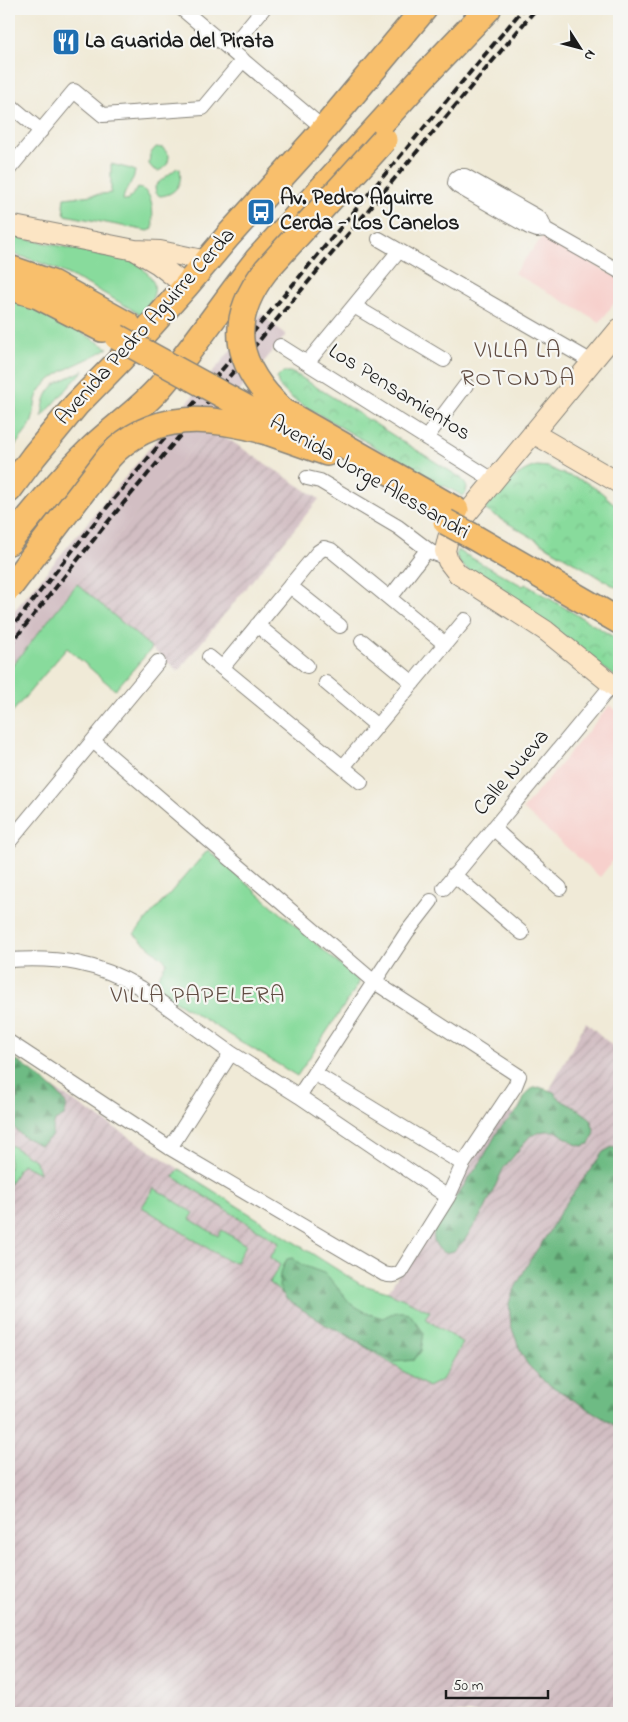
<svg xmlns="http://www.w3.org/2000/svg" width="628" height="1722" font-family="'Indie Flower',sans-serif">
  <style>
    .built { fill: #f7d0cc }
    .industrial { fill: url(#industrial-furrows) }
    .railway { fill: #d2bec3 }
    .grass { fill: #88db9c; stroke: #527c5c }
    .forest { fill: url(#forest-firs); stroke: #456c50 }
    .park { fill: url(#park-crowns); stroke: #527c5c }
    .lines { fill: none; stroke-linecap: round; stroke-linejoin: round }
    .street-casing { stroke: #86837a; stroke-width: 16 }
    .secondary-casing { stroke: #86837a; stroke-width: 22 }
    .highway-casing { stroke: #86837a; stroke-width: 28 }
    .street { stroke: #fff; stroke-width: 14 }
    .secondary { stroke: #fce5c4; stroke-width: 20 }
    .highway { stroke: #f8bf6c; stroke-width: 25 }
    .rail { stroke: #1c1c1c; stroke-width: 4; stroke-dasharray: 8 4; stroke-linecap: butt }
    .highway-bridge-casing { stroke: #86837a; stroke-width: 28; stroke-linecap: butt }
    .highway-bridge { stroke: #f8bf6c; stroke-width: 25 }
    .labels { text-anchor: middle; dominant-baseline: central; stroke-width: 4.5; stroke-linejoin: round; paint-order: stroke }
    .poi-label { font-size: 22px; font-weight: bold; fill: #1c1c1c; stroke: #f6f6f2; text-anchor: start }
    .street-label { font-size: 22px; fill: #1c1c1c; stroke: #f6f6f2 }
    .neighbourhood-label { font-size: 24px; letter-spacing: 1px; fill: #614d43; stroke: #f6f6f2 }
  </style>
  <defs>
    <pattern id="industrial-furrows" width="10" height="10" patternUnits="userSpaceOnUse" patternTransform="scale(1.25)"><rect width="10" height="10" fill="#d2bec3"/><path d="M-1 1l2-2M0 10L10 0M9 11l2-2" fill="none" stroke="#b4a3a7"/></pattern>
    <pattern id="forest-firs" width="22" height="20" patternUnits="userSpaceOnUse" patternTransform="scale(1.25)"><rect width="22" height="20" fill="#6ebb84"/><path d="M5 1l3.5 6h-7zM16 11l3.5 6h-7z" fill="#5a976b"/></pattern>
    <pattern id="park-crowns" width="20" height="18" patternUnits="userSpaceOnUse" patternTransform="scale(1.25)"><rect width="20" height="18" fill="#88db9c"/><path d="M2 6a3 3 0 1 1 6 0M12 15a3 3 0 1 1 6 0" fill="none" stroke="#75bb86"/></pattern>
  </defs>
  <rect width="100%" height="100%" fill="#f6f6f2"/>
  <filter id="ink" filterUnits="userSpaceOnUse"><feTurbulence type="fractalNoise" baseFrequency=".02" numOctaves="2"/><feDisplacementMap in="SourceGraphic" scale="10" xChannelSelector="R" yChannelSelector="G"/><feConvolveMatrix kernelMatrix="1 2 1 2 8 2 1 2 1" color-interpolation-filters="sRGB"/></filter>
  <filter id="wash" filterUnits="userSpaceOnUse"><feTurbulence type="fractalNoise" baseFrequency=".0096" numOctaves="4" result="noise"/><feDisplacementMap in="SourceGraphic" scale="20" xChannelSelector="R" yChannelSelector="G"/><feGaussianBlur stdDeviation="1.12" result="paint"/><feColorMatrix in="noise" values="0 0 0 0 0 0 0 0 0 0 0 0 0 0 0 0 0 1.4 0 .05"/><feComposite in="paint" operator="in"/></filter>
  <g filter="url(#wash)">
    <rect width="100%" height="100%" fill="#f0ead7"/>
    <path class="built" d="M544 235 619 279V297L600 322 514 273Z
      M610 705 619 713V853L600 877 523 809Z"/>
    <path class="industrial" d="M210 427 319 499 178 671 77 584Z
      M586 1022 619 1052V1713H9V1060L359 1284 388 1292 504 1109 514 1114 526 1097 541 1106Z"/>
    <path class="railway" d="M261 314 286 335 210 427 77 584 9 670V617Z"/>
    <path class="grass" d="M156 147 163 148 169 155C169 163 166 168 158 171L153 169 149 164 150 154Z
      M111 164 131 169 135 171C134 182 124 189 123 200L127 201 138 188C156 191 152 216 153 229L148 231 65 215 63 206 64 198 111 193Z
      M177 168 180 169C183 184 175 195 160 196L156 193 155 187 158 183Z
      M9 235 135 262C160 282 159 289 143 316 100 291 58 265 9 253Z
      M9 298C44 310 76 329 108 348 87 362 58 368 42 388 33 399 36 409 32 421 29 430 15 445 9 453V424L14 414 15 408 13 397 9 391Z
      M84 370 42 417C45 383 56 384 84 370Z
      M77 584 152 648 115 690 67 648 9 716V670Z
      M208 850 359 981 358 985 297 1076 152 987 167 962 134 934Z
      M9 1144 36 1161 39 1173 22 1164 9 1185Z
      M179 1169 360 1284 388 1292 430 1311 425 1318 463 1343 442 1380 428 1387 284 1295 269 1283 280 1265 270 1258 279 1243 174 1177Z
      M154 1188 194 1213 190 1219 218 1236 222 1230 246 1245 236 1262 228 1261 142 1207Z"/>
    <path class="forest" d="M9 1055C21 1064 62 1091 66 1105 67 1109 65 1112 64 1116L55 1121 51 1137 40 1145 22 1136 9 1122V1095L19 1099 16 1093 9 1086Z
      M539 1087 554 1092 561 1100 579 1110 590 1118 595 1133 589 1144 582 1146 575 1144 556 1131H544L530 1136 503 1169 485 1209 464 1241 454 1251 444 1253C435 1247 432 1239 434 1228L482 1160 499 1129 519 1109 526 1094 533 1088Z
      M612 1147 619 1149V1428L545 1382 528 1365 522 1355 511 1326 509 1303 512 1294 530 1260 547 1235 562 1209 603 1152Z
      M292 1258 302 1265 326 1274 351 1304 369 1314 383 1318C392 1313 398 1310 409 1313L424 1333 421 1351 414 1360 394 1362 365 1346 348 1335 326 1325 286 1299 279 1287 280 1274 287 1259Z"/>
    <path class="park" d="M283 372H290L299 376 461 478 467 487 466 493 463 496 443 485 442 486 294 400 279 386 277 378Z
      M537 466 548 467 558 472 584 481 601 492 619 508V589L484 509C499 492 515 471 537 466Z
      M457 550 523 586 525 584 619 640V679L460 564 456 555Z"/>
  </g>
  <g filter="url(#ink)">
    <g class="lines">
      <defs>
        <path id="street" d="M182 9 316 122
          M230 49 263 9
          M9 104 41 131
          M9 169 74 91 103 115 203 108 243 60
          M545 229 537 230 529 227 459 187 455 183 456 178 459 176H465L536 216 542 221 545 229 619 271
          M379 239 592 362
          M354 306 444 360
          M280 346 493 480
          M307 363 399 251
          M426 438 466 385
          M307 478 320 481 398 527 431 552 447 558
          M290 586 340 626
          M390 598 427 550
          M257 625 307 666
          M362 641 413 683
          M209 657 361 782
          M222 668 318 552 324 548 331 550 445 644
          M326 683 377 726
          M343 767 465 620
          M493 828 560 888
          M9 842 158 662
          M454 875 522 933
          M444 888 612 685
          M9 960C59 957 97 962 141 988L231 1053 299 1096 448 1197
          M9 1042 170 1148 384 1274C391 1276 395 1276 401 1272L448 1197 463 1164 515 1086 519 1076 373 981 93 741
          M314 1073 463 1164
          M299 1096 407 932 431 901
          M170 1148 231 1053"/>
        <path id="secondary" d="M9 225 135 250 160 251 207 261
          M136 251 158 264 186 286
          M619 329 455 528 448 538 445 551 448 561 458 574 546 631 619 690
          M533 433 619 483"/>
        <path id="highway" d="M9 268 52 283 128 325
          M9 287 38 296 102 329
          M283 411 456 510
          M267 432 327 453
          M9 490 34 456 76 405 121 359 186 286 228 236 313 142 424 9
          M470 535 619 621
          M9 542C35 510 62 477 92 448 114 427 140 410 160 387 195 347 224 301 257 260L422 78 488 9"/>
      </defs>
      <use href="#street" class="street-casing"/>
      <use href="#secondary" class="secondary-casing"/>
      <use href="#highway" class="highway-casing"/>
      <use href="#street" class="street"/>
      <use href="#secondary" class="secondary"/>
      <use href="#highway" class="highway"/>
      <path class="rail" d="M9 631 99 517 523 9
        M9 646 107 523 536 9"/>
      <defs>
        <path id="highway-bridge" d="M117 337 274 423
          M283 411C236 367 225 323 266 270L384 140
          M446 522 470 535
          M9 588 109 457C152 410 211 416 267 432"/>
      </defs>
      <use href="#highway-bridge" class="highway-bridge-casing"/>
      <use href="#highway-bridge" class="highway-bridge"/>
    </g>
  </g>
  <defs>
    <symbol id="restaurant-square" viewBox="-11 -11 22 22"><rect x="-9" y="-9" width="18" height="18" rx="4" fill="#1f6fb2" stroke="#f6f6f2"/><path d="M-5-6h1v4h1v-4h1v4h1v-4h1v5L-1.5 .5V6h-2V.5L-5-1ZM5-6V6H3V1.5H1.5Q1.5-4 5-6Z" fill="#fff"/></symbol>
    <symbol id="bus-square" viewBox="-11 -11 22 22"><rect x="-9" y="-9" width="18" height="18" rx="4" fill="#1f6fb2" stroke="#f6f6f2"/><path d="M-5-6H5V4H4V6H2V4H-2V6H-4V4H-5ZM-3.5-4V0h7V-4ZM-3.5 1.2v1.5H-2V1.2ZM2 1.2v1.5H3.5V1.2Z" fill="#fff"/></symbol>
  </defs>
  <g fill-rule="evenodd">
    <use href="#restaurant-square" x="50" y="26" width="32" height="32"/>
    <use href="#bus-square" x="245" y="196" width="32" height="32"/>
  </g>
  <g class="labels">
    <g class="poi-label">
      <text x="85" y="42">La Guarida del Pirata</text>
      <text x="280" y="199">Av. Pedro Aguirre<tspan x="280" dy="25">Cerda - Los Canelos</tspan></text>
    </g>
    <g class="street-label">
      <text transform="translate(146 327) rotate(-48)">Avenida Pedro Aguirre Cerda</text>
      <text transform="translate(399 393) rotate(32)">Los Pensamientos</text>
      <text transform="translate(369 478) rotate(30)">Avenida Jorge Alessandri</text>
      <text transform="translate(512 773) rotate(-50)">Calle Nueva</text>
    </g>
    <g class="neighbourhood-label">
      <text x="518" y="351">VILLA LA<tspan x="518" dy="28">ROTONDA</tspan></text>
      <text x="198" y="996">VILLA PAPELERA</text>
    </g>
  </g>
  <rect width="628" height="1722" fill="none" stroke="#f6f6f2" stroke-width="30"/>
  <g transform="translate(580 48) rotate(126)" stroke="#f6f6f2" stroke-width="4" paint-order="stroke">
  <path d="M0-4L9 19L0 12L-9 19Z" fill="#1c1c1c"/>
  <text y="-8" font-size="14" font-weight="bold" text-anchor="middle" fill="#1c1c1c">N</text>
  </g>
  <path d="M446 1690v8h102v-8" fill="none" stroke="#1c1c1c" stroke-width="2.5"/>
  <text x="453" y="1690" font-size="15" fill="#1c1c1c" stroke="#f6f6f2" stroke-width="4" paint-order="stroke">50 m</text>
</svg>
